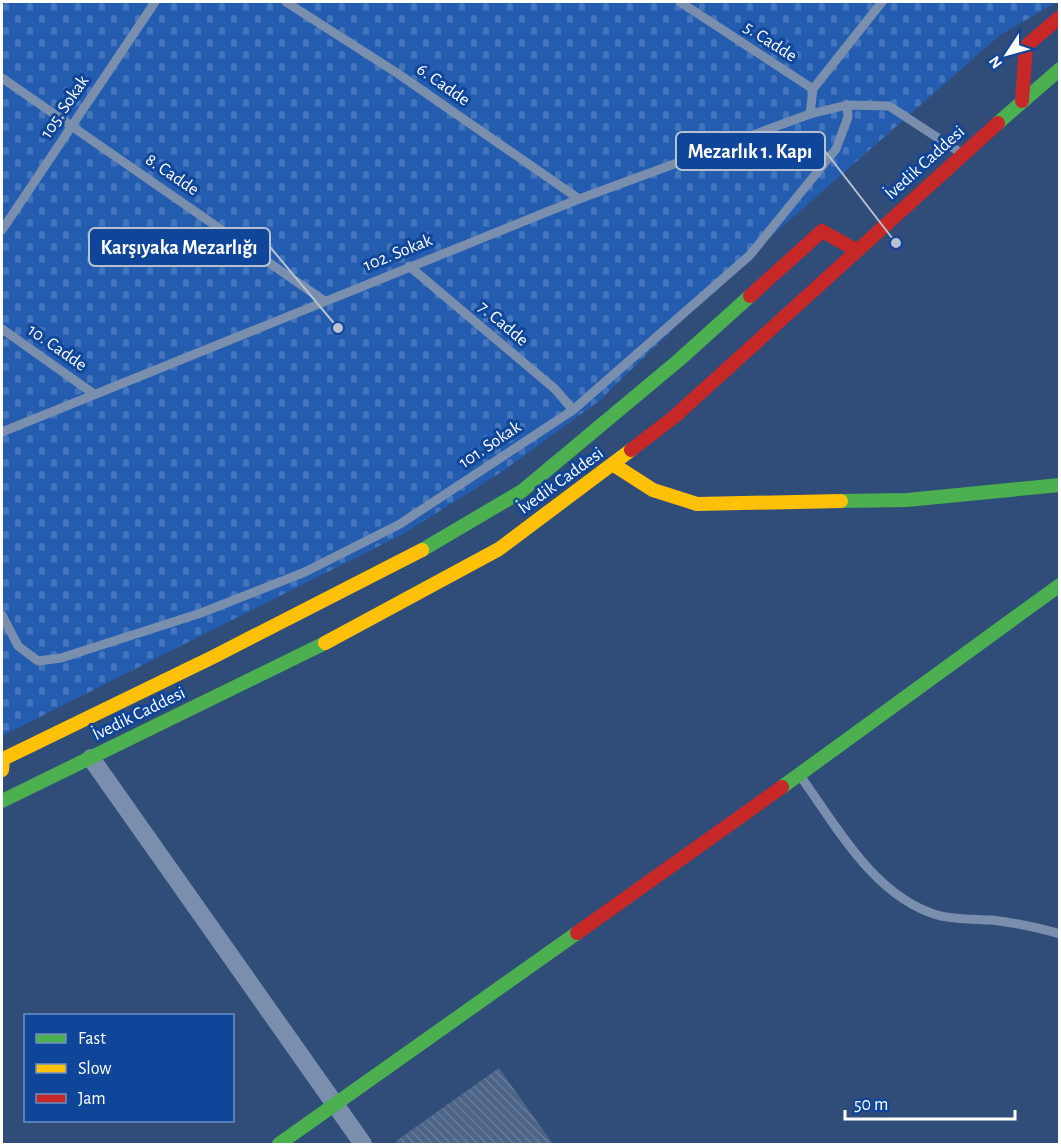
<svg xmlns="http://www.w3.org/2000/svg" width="1061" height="1146" font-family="'Alegreya Sans',sans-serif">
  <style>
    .cemetery { fill: url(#cemetery-stones) }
    .building { fill: url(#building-back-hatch) }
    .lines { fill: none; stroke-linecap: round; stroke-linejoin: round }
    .lane { stroke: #7a8ead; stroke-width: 9 }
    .street { stroke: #7a8ead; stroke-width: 18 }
    .fast { stroke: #4caf50; stroke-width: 14 }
    .slow { stroke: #ffc107; stroke-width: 14 }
    .jam { stroke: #c62828; stroke-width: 14 }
    .labels { text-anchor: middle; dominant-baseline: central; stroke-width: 6; stroke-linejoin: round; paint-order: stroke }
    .street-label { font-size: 18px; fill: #fff; stroke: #10469a }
    .leader { fill: none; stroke: #b7c1d0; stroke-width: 2 }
    .callout-dot { fill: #b7c1d0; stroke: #10469a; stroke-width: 2 }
    .callout { fill: #10469a; stroke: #b7c1d0; stroke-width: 2 }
    .callout-label { font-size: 20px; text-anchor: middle; font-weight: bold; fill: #fff }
  </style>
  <defs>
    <pattern id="cemetery-stones" width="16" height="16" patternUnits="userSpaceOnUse" patternTransform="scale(1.5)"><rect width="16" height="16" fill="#245db0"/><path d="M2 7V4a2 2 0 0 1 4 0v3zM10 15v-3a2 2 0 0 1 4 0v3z" fill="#4575bc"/></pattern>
    <pattern id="building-back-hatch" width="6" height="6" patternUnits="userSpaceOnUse" patternTransform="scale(1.5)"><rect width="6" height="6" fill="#4d6588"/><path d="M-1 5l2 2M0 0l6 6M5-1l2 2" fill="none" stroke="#687c9a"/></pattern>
  </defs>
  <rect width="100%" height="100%" fill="#304d7a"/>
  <path class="cemetery" d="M2 2H1057L1000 35 750 255 599 401 503 471 403 534 2 736Z"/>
  <path class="building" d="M499 1068 553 1144H398L396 1141Z"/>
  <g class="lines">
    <path class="lane" d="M286 2 397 73 579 199
      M680 2 813 89
      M2 78 323 300
      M810 114 813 89 882 2
      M2 230 155 2
      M409 266 555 389 573 410
      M2 329 94 394
      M2 432 579 199 810 114 847 105 889 106 961 153
      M2 615 18 646 38 661 61 658 201 613 305 572 400 524 573 410 750 255 836 149 848 117 847 105
      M801 777C837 827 874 896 937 915 954 920 975 919 992 920 1016 923 1037 927 1060 934"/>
    <path class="street" d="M91 758 363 1144"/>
    <path class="fast" d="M998 123 1060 69
      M841 501 907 500 1060 485
      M422 550 522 491 679 360 750 296
      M782 787 1060 585
      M2 801 325 643
      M279 1144 577 933"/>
    <path class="slow" d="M614 465 653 490 697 504 841 501
      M325 643 499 549 631 450
      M2 770 3 759 213 657 422 550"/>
    <path class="jam" d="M1022 101 1026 46 1060 17
      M750 296 822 231 856 250
      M631 450 674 417 998 123
      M577 933 782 787"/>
  </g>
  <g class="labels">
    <g class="street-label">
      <text transform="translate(770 42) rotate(33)">5. Cadde</text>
      <text transform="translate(443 85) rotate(35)">6. Cadde</text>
      <text transform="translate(65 107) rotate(-56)">105. Sokak</text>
      <text transform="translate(925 163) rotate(-42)">İvedik Caddesi</text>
      <text transform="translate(172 175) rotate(34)">8. Cadde</text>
      <text transform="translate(398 253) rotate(-22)">102. Sokak</text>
      <text transform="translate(503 324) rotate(40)">7. Cadde</text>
      <text transform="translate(57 348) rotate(35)">10. Cadde</text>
      <text transform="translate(490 445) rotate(-34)">101. Sokak</text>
      <text transform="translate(561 481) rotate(-36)">İvedik Caddesi</text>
      <text transform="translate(139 714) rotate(-26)">İvedik Caddesi</text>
    </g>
  </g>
  <path class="leader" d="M896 243L825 151M338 328L270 247"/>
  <g class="callout-dot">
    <circle cx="896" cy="243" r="6"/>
    <circle cx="338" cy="328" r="6"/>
  </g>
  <g class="callout">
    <rect x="676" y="132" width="149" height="38" rx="6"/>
    <rect x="89" y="228" width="181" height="38" rx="6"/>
  </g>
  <g class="callout-label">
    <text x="750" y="158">Mezarlık 1. Kapı</text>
    <text x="179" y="254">Karşıyaka Mezarlığı</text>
  </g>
  <rect width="1061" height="1146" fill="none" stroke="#ffffff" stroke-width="6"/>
  <rect x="24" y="1014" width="210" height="108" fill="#10469a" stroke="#7090c2" stroke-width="1.5"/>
  <rect x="36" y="1034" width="30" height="9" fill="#4caf50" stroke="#7090c2" stroke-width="1.5"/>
  <text x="78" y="1044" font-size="18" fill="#ffffff">Fast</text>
  <rect x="36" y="1064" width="30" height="9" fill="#ffc107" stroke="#7090c2" stroke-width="1.5"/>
  <text x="78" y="1074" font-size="18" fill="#ffffff">Slow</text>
  <rect x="36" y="1094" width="30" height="9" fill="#c62828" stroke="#7090c2" stroke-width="1.5"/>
  <text x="78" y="1104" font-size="18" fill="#ffffff">Jam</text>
  <g transform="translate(1007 54) rotate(234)" stroke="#10469a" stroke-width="4.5" paint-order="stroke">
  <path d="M0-4.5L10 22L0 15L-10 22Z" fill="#ffffff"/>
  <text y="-9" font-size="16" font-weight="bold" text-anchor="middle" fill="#ffffff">N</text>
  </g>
  <path d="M845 1110v9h170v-9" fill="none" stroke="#ffffff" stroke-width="3"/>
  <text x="854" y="1110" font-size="18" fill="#ffffff" stroke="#10469a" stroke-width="4.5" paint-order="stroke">50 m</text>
</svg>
